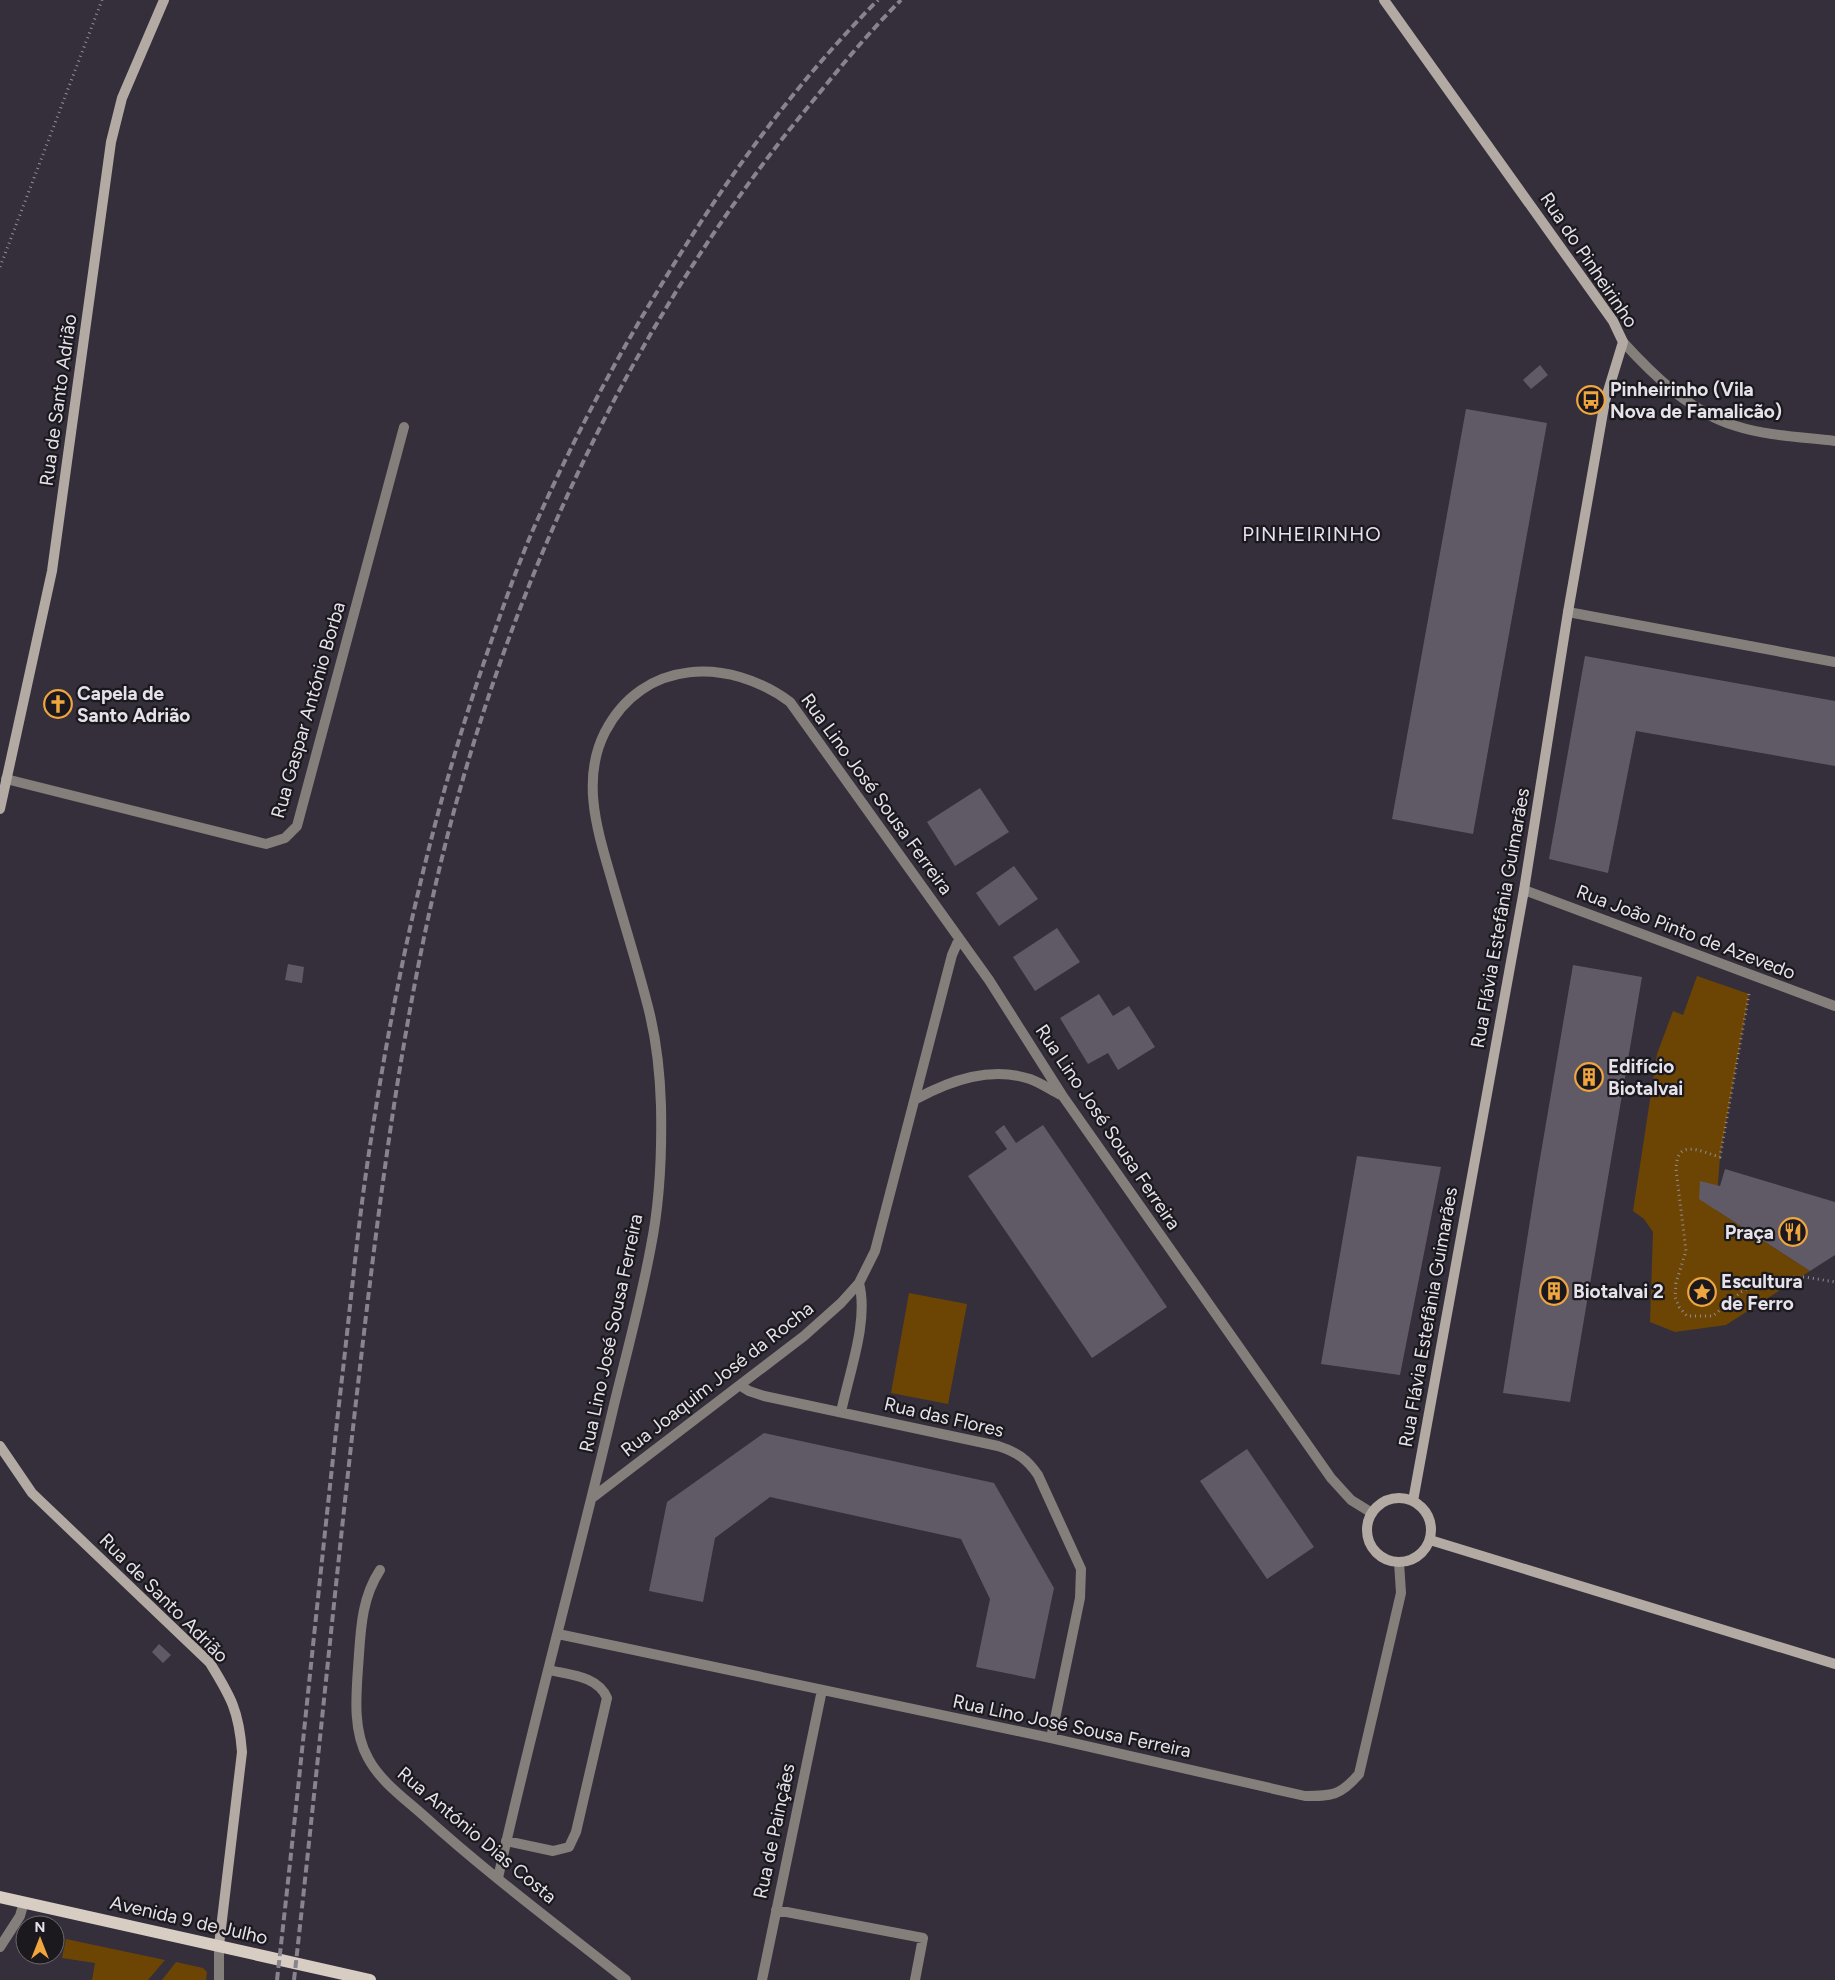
<svg xmlns="http://www.w3.org/2000/svg" width="1835" height="1980" font-family="Figtree,sans-serif">
  <style>
    .green { fill: #6c4505 }
    .building { fill: #605a66 }
    .lines { fill: none; stroke-linecap: round; stroke-linejoin: round }
    .path { stroke: #928e97; stroke-width: 3; stroke-dasharray: 1 4; stroke-linecap: butt }
    .street { stroke: #847f7a; stroke-width: 10 }
    .secondary { stroke: #b3aba3; stroke-width: 10 }
    .primary { stroke: #d7cdc2; stroke-width: 12 }
    .rail { stroke: #88838d; stroke-width: 4; stroke-dasharray: 8 4; stroke-linecap: butt }
    .labels { text-anchor: middle; dominant-baseline: central; stroke-width: 4.5; stroke-linejoin: round; paint-order: stroke }
    .street-label { font-size: 19px; fill: #e5e2e9; stroke: #1b181e }
    .poi-label { font-size: 19px; font-weight: bold; fill: #e5e2e9; stroke: #1b181e; text-anchor: start }
    .neighbourhood-label { font-size: 20px; letter-spacing: 1px; fill: #e7e0ef; stroke: #1b181e }
  </style>
  <rect width="100%" height="100%" fill="#342f3a"/>
  <path class="green" d="M1697 976 1749 994 1720 1157 1716 1210 1810 1271 1726 1325 1675 1332 1650 1322 1653 1232 1644 1219 1633 1211 1657 1054 1673 1011 1683 1015Z
    M909 1293 967 1304 948 1404 891 1393Z
    M66 1939 165 1960 148 1980H92L95 1963 62 1958Z
    M176 1962 203 1968 207 1972 206 1980H162Z"/>
  <path class="building" d="M1540 365 1548 375 1531 389 1523 380Z
    M1466 409 1547 423 1473 834 1392 819Z
    M1585 656 1835 701V766L1636 731 1608 873 1549 859Z
    M980 788 1009 832 955 866 927 822Z
    M1014 866 1038 899 999 926 976 893Z
    M1057 928 1080 962 1035 991 1013 957Z
    M288 964 304 967 302 983 285 980Z
    M1573 965 1642 977 1570 1402 1503 1393 1537 1176Z
    M1099 994 1113 1016 1129 1006 1155 1047 1118 1070 1108 1053 1088 1064 1060 1018Z
    M1004 1125 1016 1143 1043 1125 1167 1307 1092 1358 968 1176 1007 1149 995 1132Z
    M1357 1156 1441 1167 1400 1375 1321 1364Z
    M1725 1169 1835 1202V1255L1810 1271 1699 1199 1700 1181 1720 1186Z
    M764 1433 994 1483 1054 1588 1035 1679 976 1667 990 1599 961 1539 770 1497 715 1538 703 1602 649 1591 667 1502Z
    M1247 1449 1314 1547 1267 1579 1200 1481Z
    M159 1644 171 1655 163 1663 152 1652Z"/>
  <g class="lines">
    <path class="path" d="M0 267 102 0
      M1749 994 1720 1157C1699 1151 1677 1138 1676 1169L1686 1251 1676 1283 1675 1297 1679 1307 1687 1316H1713L1741 1292 1771 1278 1805 1277 1835 1282"/>
    <path class="street" d="M1623 342C1653 375 1692 413 1736 426 1767 436 1802 437 1835 441
      M1568 612 1835 662
      M6 779 266 844 285 838 297 826 404 427
      M1524 890 1835 1006
      M916 1099C951 1080 991 1066 1030 1079 1041 1083 1051 1090 1061 1095
      M741 1386 749 1391 764 1396 998 1446C1017 1452 1027 1459 1038 1475L1081 1569 1080 1598 1051 1738
      M841 1412C849 1373 869 1321 859 1283L875 1251 952 955 959 939
      M592 1498 804 1336 841 1303 859 1283
      M380 1570C363 1596 361 1624 359 1654 357 1687 351 1728 368 1758 380 1781 404 1798 423 1815 487 1873 558 1926 626 1980
      M558 1634 1051 1738 1305 1796C1332 1796 1340 1796 1359 1774L1401 1593 1399 1562
      M506 1841 553 1851 569 1847 576 1832 607 1698C598 1676 570 1675 549 1670
      M498 1878C533 1721 576 1566 613 1409 626 1355 641 1301 651 1246 660 1201 662 1152 661 1106 660 1072 656 1036 647 1003 637 964 625 926 614 888 600 838 579 783 605 732 643 658 729 657 790 702L989 980 1062 1095 1331 1478 1351 1500 1372 1513
      M776 1910 923 1938 915 1980
      M0 1947 20 1916 24 1902
      M219 1980V1945
      M762 1980 822 1690"/>
    <path class="secondary" d="M1384 0 1613 321 1623 342 1605 401 1568 612 1524 890 1413 1501
      M0 809 52 571 111 142 122 98 164 0
      M0 1446 32 1493 210 1663C231 1697 239 1711 242 1752L219 1945
      M1367 1530a32 32 0 1 1 64 0a32 32 0 1 1-64 0Z
      M1430 1540 1835 1664"/>
    <path class="primary" d="M0 1897 370 1980"/>
    <path class="rail" d="M277 1980C300 1779 319 1579 342 1378 351 1301 358 1223 370 1146 394 985 429 825 481 671 497 624 513 577 532 532 569 448 612 365 660 287 720 187 795 83 878 0
      M294 1980C315 1793 333 1606 354 1419 377 1219 400 1017 451 822 518 571 629 332 790 129 826 85 861 40 901 0"/>
  </g>
  <defs>
    <symbol id="bus-ring" viewBox="-11 -11 22 22"><circle r="9.5" fill="#1b181e" stroke="#f0a63f" stroke-width="1.5"/><path d="M-5-6H5V4H4V6H2V4H-2V6H-4V4H-5ZM-3.5-4V0h7V-4ZM-3.5 1.2v1.5H-2V1.2ZM2 1.2v1.5H3.5V1.2Z" fill="#f0a63f"/></symbol>
    <symbol id="church-ring" viewBox="-11 -11 22 22"><circle r="9.5" fill="#1b181e" stroke="#f0a63f" stroke-width="1.5"/><path d="M-1.2-6h2.4v3.5h3.3v2.4h-3.3V6h-2.4V-.1h-3.3v-2.4h3.3Z" fill="#f0a63f"/></symbol>
    <symbol id="building-ring" viewBox="-11 -11 22 22"><circle r="9.5" fill="#1b181e" stroke="#f0a63f" stroke-width="1.5"/><path d="M-4-6H4V6H1V3H-1V6H-4ZM-2.5-4.3h1.7v1.8h-1.7ZM.8-4.3h1.7v1.8H.8ZM-2.5-1h1.7V.8h-1.7ZM.8-1h1.7V.8H.8Z" fill="#f0a63f"/></symbol>
    <symbol id="restaurant-ring" viewBox="-11 -11 22 22"><circle r="9.5" fill="#1b181e" stroke="#f0a63f" stroke-width="1.5"/><path d="M-5-6h1v4h1v-4h1v4h1v-4h1v5L-1.5 .5V6h-2V.5L-5-1ZM5-6V6H3V1.5H1.5Q1.5-4 5-6Z" fill="#f0a63f"/></symbol>
    <symbol id="sight-ring" viewBox="-11 -11 22 22"><circle r="9.5" fill="#1b181e" stroke="#f0a63f" stroke-width="1.5"/><path d="M0-6L1.8-2.2L6-1.7L2.9 1.2L3.7 5.4L0 3.3L-3.7 5.4L-2.9 1.2L-6-1.7L-1.8-2.2Z" fill="#f0a63f"/></symbol>
  </defs>
  <g fill-rule="evenodd">
    <use href="#bus-ring" x="1575" y="384" width="32" height="32"/>
    <use href="#church-ring" x="42" y="688" width="32" height="32"/>
    <use href="#building-ring" x="1573" y="1061" width="32" height="32"/>
    <use href="#restaurant-ring" x="1777" y="1216" width="32" height="32"/>
    <use href="#building-ring" x="1538" y="1275" width="32" height="32"/>
    <use href="#sight-ring" x="1686" y="1276" width="32" height="32"/>
  </g>
  <g class="labels">
    <g class="street-label">
      <text transform="translate(1589 260) rotate(56)">Rua do Pinheirinho</text>
      <text transform="translate(58 400) rotate(-82)">Rua de Santo Adrião</text>
      <text transform="translate(308 710) rotate(-74)">Rua Gaspar António Borba</text>
      <text transform="translate(877 794) rotate(54)">Rua Lino José Sousa Ferreira</text>
      <text transform="translate(1500 918) rotate(-80)">Rua Flávia Estefânia Guimarães</text>
      <text transform="translate(1686 932) rotate(21)">Rua João Pinto de Azevedo</text>
      <text transform="translate(1108 1127) rotate(56)">Rua Lino José Sousa Ferreira</text>
      <text transform="translate(1428 1317) rotate(-80)">Rua Flávia Estefânia Guimarães</text>
      <text transform="translate(611 1333) rotate(-78)">Rua Lino José Sousa Ferreira</text>
      <text transform="translate(717 1379) rotate(-38)">Rua Joaquim José da Rocha</text>
      <text transform="translate(944 1417) rotate(13)">Rua das Flores</text>
      <text transform="translate(164 1598) rotate(45)">Rua de Santo Adrião</text>
      <text transform="translate(1072 1726) rotate(12)">Rua Lino José Sousa Ferreira</text>
      <text transform="translate(774 1831) rotate(-78)">Rua de Painçães</text>
      <text transform="translate(477 1835) rotate(40)">Rua António Dias Costa</text>
      <text transform="translate(189 1920) rotate(13)">Avenida 9 de Julho</text>
    </g>
    <g class="poi-label">
      <text x="1610" y="389">Pinheirinho (Vila<tspan x="1610" dy="22">Nova de Famalicão)</tspan></text>
      <text x="77" y="693">Capela de<tspan x="77" dy="22">Santo Adrião</tspan></text>
      <text x="1608" y="1066">Edifício<tspan x="1608" dy="22">Biotalvai</tspan></text>
      <text x="1774" y="1232" text-anchor="end">Praça</text>
      <text x="1721" y="1281">Escultura<tspan x="1721" dy="22">de Ferro</tspan></text>
      <text x="1573" y="1291">Biotalvai 2</text>
    </g>
    <g class="neighbourhood-label">
      <text x="1312" y="534">PINHEIRINHO</text>
    </g>
  </g>
  <g transform="translate(40 1940)"><circle r="24" fill="#1b181e" stroke="#6c696f"/>
  <path d="M0-4L9 19L0 12L-9 19Z" fill="#f0a63f"/>
  <text y="-8" font-size="14" font-weight="bold" text-anchor="middle" fill="#e5e2e9">N</text>
  </g>
</svg>
